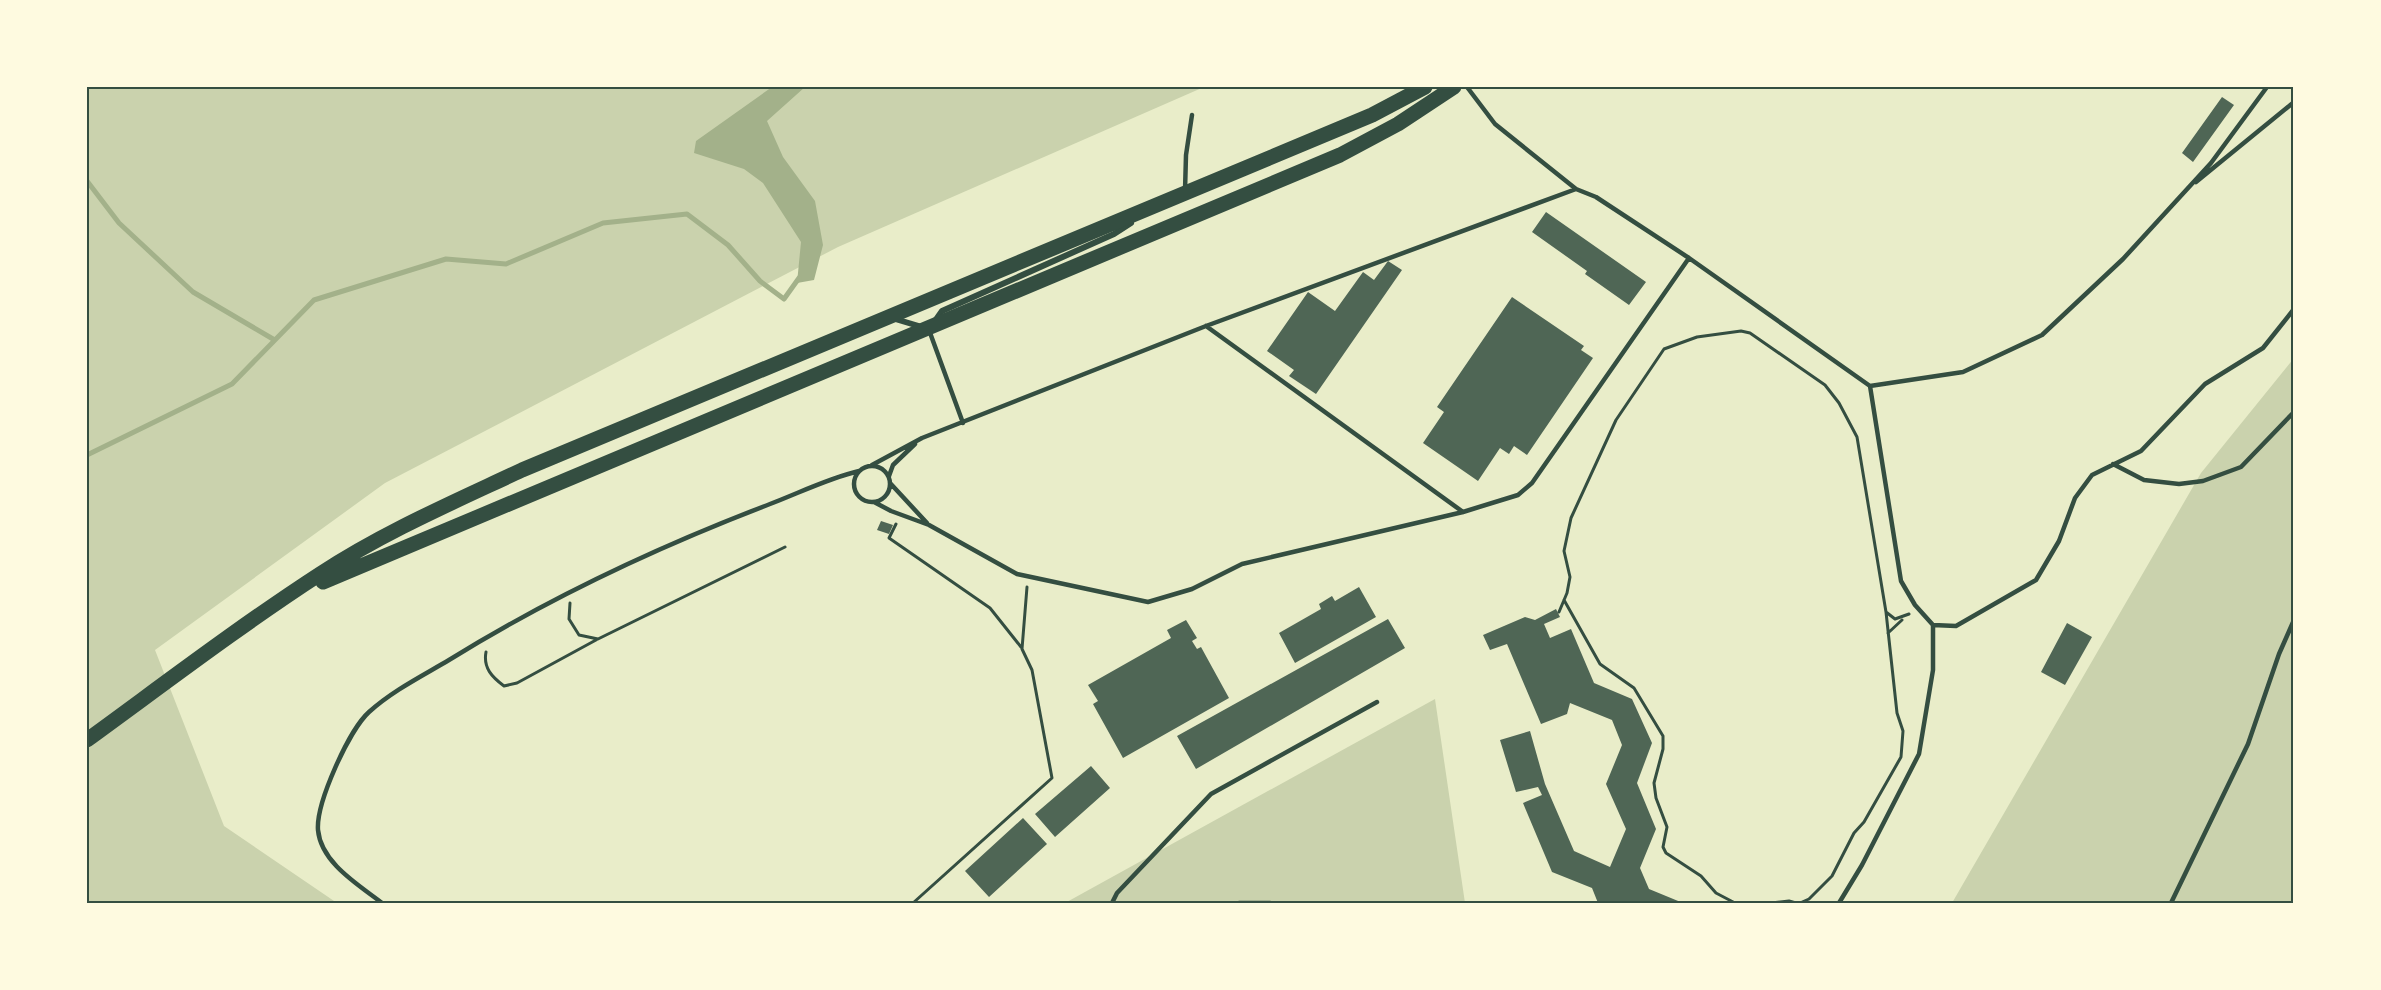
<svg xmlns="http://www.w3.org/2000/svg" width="2381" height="990" font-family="'Source Sans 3',sans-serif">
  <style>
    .green { fill: #cad2ad }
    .water { fill: #a3b18a }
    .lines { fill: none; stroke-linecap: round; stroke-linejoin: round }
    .stream { stroke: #a3b18a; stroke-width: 5 }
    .building { fill: #4f6655 }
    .path { stroke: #344e41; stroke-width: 3 }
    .service { stroke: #344e41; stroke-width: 4.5 }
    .minor { stroke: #344e41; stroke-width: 6 }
    .primary { stroke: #344e41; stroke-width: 15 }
    .neatline { fill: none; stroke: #344e41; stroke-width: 2 }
  </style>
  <rect width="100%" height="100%" fill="#e9edc9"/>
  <path class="green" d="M87 87H1204L838 247 385 483 155 650 224 826 337 903H87Z
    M2294 358V903H1952L2201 473Z
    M1435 699 1465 903H1065Z"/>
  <path class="water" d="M772 87H805L767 121 783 157 815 201 823 245 814 280 797 283 801 242 763 183 744 169 694 153 696 141Z"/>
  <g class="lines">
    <path class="stream" d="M87 181 119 223 193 292 273 339
      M87 455 232 384 314 300 446 259 506 264 603 223 687 214 728 245 760 281 784 299 799 278"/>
  </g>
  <path class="building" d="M2222 97 2234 105 2193 162 2182 153Z
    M1546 212 1646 282 1629 305 1585 274 1587 271 1532 232Z
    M1388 261 1402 270 1316 394 1289 376 1294 370 1267 351 1308 292 1335 311 1363 272 1374 280Z
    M1512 297 1584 346 1581 350 1593 358 1527 455 1514 446 1509 454 1500 448 1478 481 1423 443 1444 412 1437 407Z
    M881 521 893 525 889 534 877 530Z
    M1359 587 1376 617 1295 663 1279 633 1321 609 1319 604 1332 596 1335 601Z
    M1556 609 1560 617 1544 624 1550 638 1571 629 1594 683 1632 699 1652 743 1637 783 1656 829 1640 868 1649 889 1683 903H1598L1592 888 1552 872 1523 803 1542 795 1538 787 1516 792 1500 740 1530 731 1545 784 1574 851 1610 867 1626 829 1606 784 1622 745 1612 720 1570 703 1567 714 1541 724 1507 644 1490 650 1483 635 1525 617 1535 620Z
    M1388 619 1405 648 1196 769 1177 736Z
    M1186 620 1197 638 1192 641 1197 649 1201 647 1229 698 1123 758 1093 704 1098 701 1088 685 1171 638 1167 630Z
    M2067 623 2092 637 2065 685 2041 672Z
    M1091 766 1110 788 1055 837 1035 814Z
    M1023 818 1047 844 989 897 965 871Z"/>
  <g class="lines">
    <path class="path" d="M896 524 889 538 990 608 1021 647
      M1564 600 1600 664 1634 688 1663 736V749L1654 783 1656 798 1667 827 1663 847 1666 853 1701 876 1716 893 1735 903
      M570 603 569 619 579 635 598 639 785 547
      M1559 612 1567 593 1570 577 1564 551 1571 518 1616 420 1664 349 1697 337 1741 331 1750 333 1825 385 1839 403 1857 437 1886 612 1895 619 1909 614
      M1888 633 1902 620
      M486 652C483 668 492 677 504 686L517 683 596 640
      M913 903 1052 778 1032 670 1022 649 1027 587
      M1771 903 1789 901 1796 903
      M1800 903 1809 899 1832 876 1854 833 1864 822 1901 757 1903 731 1897 713 1886 612"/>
    <path class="service" d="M1467 87 1495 124 1576 189 1596 197 1689 258 1870 386 1963 372 2042 335 2123 259 2211 163 2267 87
      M2196 182 2294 102
      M1185 191 1186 155 1192 115
      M1206 326 1463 512
      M929 330 963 423
      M2113 464 2144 480 2179 484 2203 481 2241 467 2294 412
      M872 465 922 438 1206 326 1576 189
      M854 484a18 18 0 1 1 36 0a18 18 0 1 1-36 0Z
      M889 476 893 465 915 444
      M890 483 927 523
      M874 502 891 511 929 525 1017 574 1148 602 1192 589 1242 564 1463 512 1518 495 1532 483 1689 258
      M1933 625 1956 626 2036 580 2059 541 2075 498 2092 475 2141 451 2205 384 2263 348 2294 309
      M382 903C359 885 321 863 318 830 316 803 349 730 369 712 392 691 422 676 449 660 549 598 660 546 770 504 799 493 829 478 859 471
      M1112 903 1117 893 1211 794 1377 702
      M1239 903H1270
      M1839 903 1862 865 1919 754 1933 670V625L1915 605 1901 581 1870 386
      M2171 903 2248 744 2279 654 2294 620"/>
    <path class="minor" d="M892 318 922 327
      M935 321 942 311 1114 234 1131 223"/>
    <path class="primary" d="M323 582 1340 155 1398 124 1454 87
      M87 740C164 684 240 626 320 574 384 532 454 502 522 470L1372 115 1425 87"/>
  </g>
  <rect width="2381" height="990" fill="none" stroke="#fefae0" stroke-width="177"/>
  <rect x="88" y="88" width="2204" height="814" class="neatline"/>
</svg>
